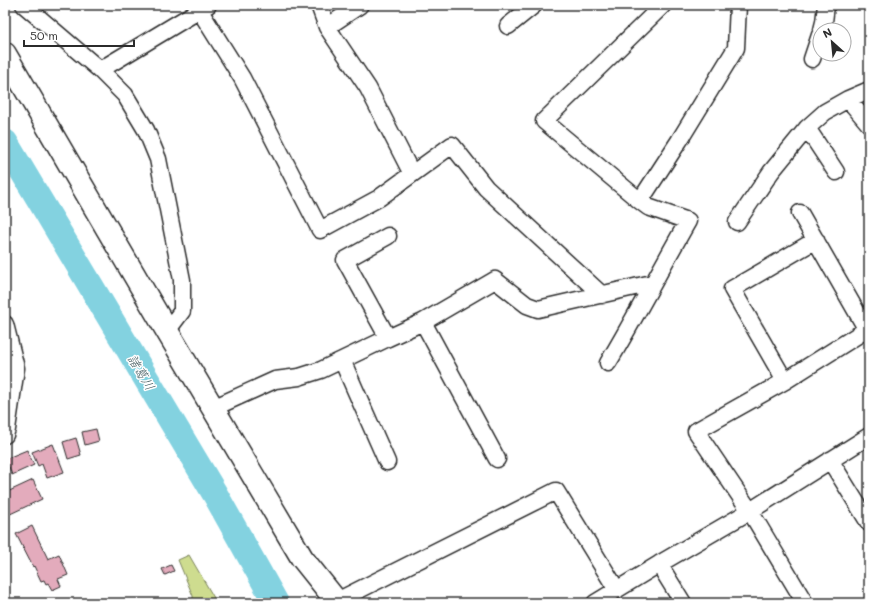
<svg xmlns="http://www.w3.org/2000/svg" width="874" height="608" font-family="Mali,'Klee One',sans-serif">
  <style>
    .green { fill: #cedc8f; stroke: #7c845d }
    .lines { fill: none; stroke-linecap: round; stroke-linejoin: round }
    .river { stroke: #83d2e0; stroke-width: 26 }
    .building { fill: #e3abbc; stroke: #2b2b2b }
    .street-casing { stroke: #2b2b2b; stroke-width: 19 }
    .secondary-casing { stroke: #2b2b2b; stroke-width: 25 }
    .street { stroke: #fff; stroke-width: 16 }
    .secondary { stroke: #fff; stroke-width: 22 }
    .labels { text-anchor: middle; dominant-baseline: central; stroke-width: 3; stroke-linejoin: round; paint-order: stroke }
    .water-label { font-size: 13px; font-style: italic; fill: #455d61; stroke: #fff }
  </style>
  <rect width="100%" height="100%" fill="#fff"/>
  <filter id="ink" filterUnits="userSpaceOnUse"><feTurbulence type="fractalNoise" baseFrequency=".025" numOctaves="2"/><feDisplacementMap in="SourceGraphic" scale="8" xChannelSelector="R" yChannelSelector="G"/><feConvolveMatrix kernelMatrix="1 2 1 2 8 2 1 2 1" color-interpolation-filters="sRGB"/></filter>
  <g filter="url(#ink)">
    <path class="green" d="M189 555 217 603H188L193 601V596L178 560Z"/>
    <g class="lines">
      <path class="river" d="M5 142 215 494 276 603"/>
    </g>
    <path class="building" d="M96 429 99 441 85 445 82 432Z
      M76 438 81 455 68 459 63 442Z
      M53 444 64 472 47 478 42 464 38 466 32 452Z
      M27 450 34 465 12 475 9 467 5 468V459Z
      M33 480 42 499 8 515 5 508V493Z
      M32 526 48 559 59 554 68 575 58 579 61 586 52 590 48 583 46 584 44 580 41 581 34 566 33 567 16 534Z
      M171 565 174 571 165 575 162 569Z"/>
    <g class="lines">
      <defs>
        <path id="street" d="M24 5 100 70 125 95 146 130 158 159 182 280V311L167 331
          M319 5 327 27 368 88 412 174
          M200 11 242 78 320 230 379 198 452 145 486 188 602 295
          M508 26 534 5
          M327 27 360 5
          M822 30 824 22 826 5
          M812 59 820 35
          M100 70 208 5
          M848 99 869 124
          M807 128 836 172
          M640 201 544 121 663 5
          M800 213 867 330
          M737 222 771 172 807 128 825 112 848 99 869 90
          M388 236 345 260 388 338 423 322 495 280 527 305 538 309 652 283
          M423 322 497 459
          M5 324 16 368 7 429 5 435
          M342 360 387 462
          M608 363C636 316 661 268 688 221L648 207 640 201 679 141 736 48 738 5
          M785 381 732 289 816 240
          M213 408 275 380 299 377 321 370 388 338
          M830 460 869 523
          M337 601 556 491 617 590
          M595 603 659 564
          M683 603 659 564 750 511 869 436
          M805 603 750 511 696 431 785 381 869 328"/>
        <path id="secondary" d="M5 54 167 331 302 558 338 603"/>
      </defs>
      <use href="#street" class="street-casing"/>
      <use href="#secondary" class="secondary-casing"/>
      <use href="#street" class="street"/>
      <use href="#secondary" class="secondary"/>
    </g>
  </g>
  <g class="labels">
    <g class="water-label">
      <text transform="translate(142 372) rotate(59)">諸葛川</text>
    </g>
  </g>
  <rect width="874" height="608" fill="none" stroke="#fff" stroke-width="20"/>
  <rect x="10" y="10" width="854" height="588" fill="none" stroke="#2b2b2b" stroke-width="1.5" filter="url(#ink)"/>
  <g transform="translate(832 42) rotate(333)"><circle r="19" fill="#ffffff" stroke="#aaaaaa"/>
  <path d="M0-3L7 15L0 10L-7 15Z" fill="#2b2b2b"/>
  <text y="-6" font-size="11" font-weight="bold" text-anchor="middle" fill="#2b2b2b">N</text>
  </g>
  <path d="M24 40v6h110v-6" fill="none" stroke="#2b2b2b" stroke-width="2"/>
  <text x="30" y="40" font-size="12" fill="#2b2b2b" stroke="#ffffff" stroke-width="3" paint-order="stroke">50 m</text>
</svg>
